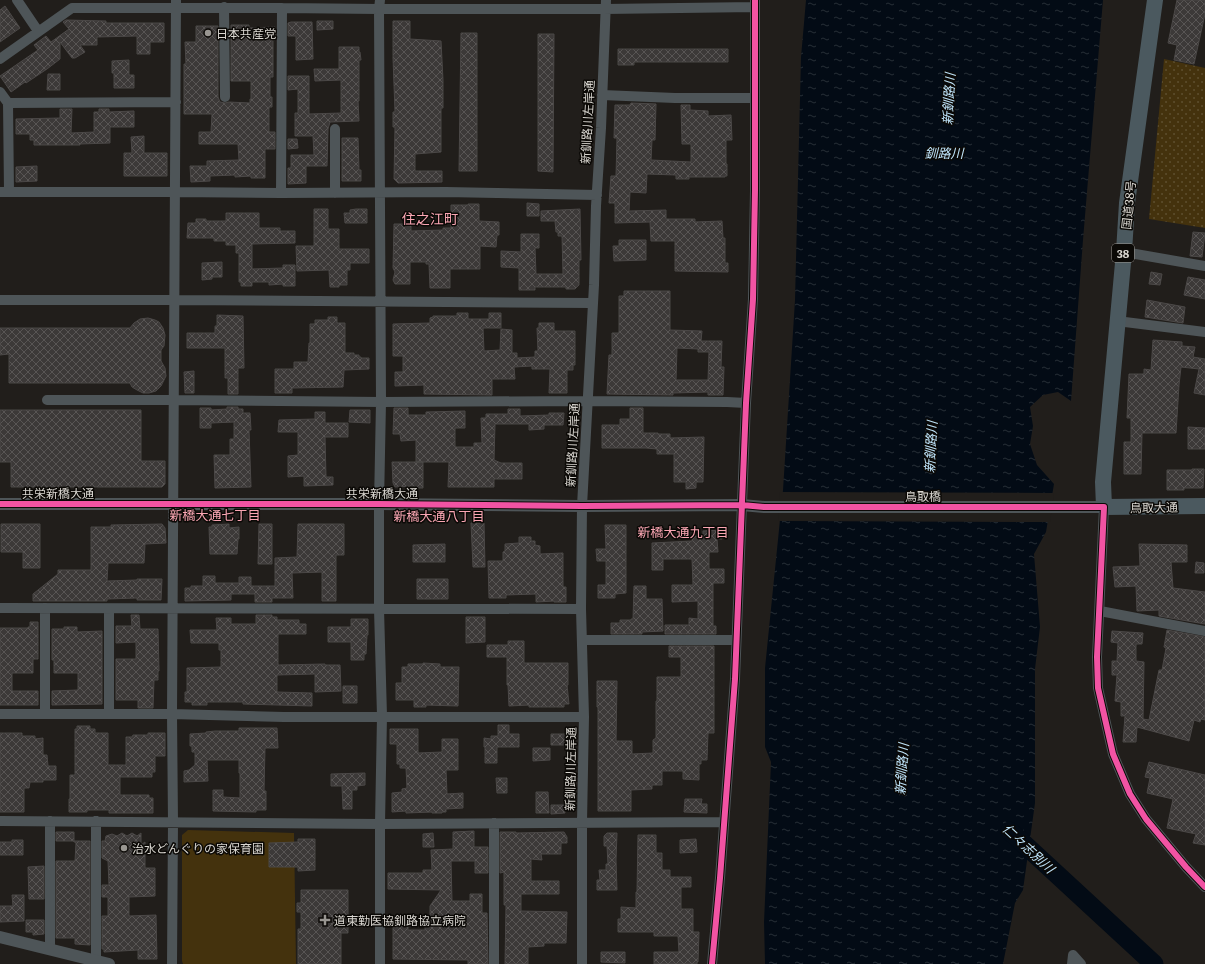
<svg xmlns="http://www.w3.org/2000/svg" width="1205" height="964" font-family="Literata,'Noto Sans JP',serif">
  <style>
    .grass { fill: url(#grass-dots) }
    .park { fill: #44320d }
    .water { fill: url(#water-ripples) }
    .pier { fill: #211e1b }
    .lines { fill: none; stroke-linecap: round; stroke-linejoin: round }
    .river { stroke: #030b15; stroke-width: 19 }
    .building { fill: url(#building-cross-hatch); stroke: #4b4847; fill-rule: evenodd }
    .minor { stroke: #4e5558; stroke-width: 10 }
    .tertiary { stroke: #4e5558; stroke-width: 12 }
    .trunk { stroke: #4b595f; stroke-width: 16 }
    .cycleway-casing { stroke: #0b0906; stroke-width: 8 }
    .cycleway { stroke: #f153a3; stroke-width: 6 }
    .poi-dot { fill: #999691; stroke: #0b0906; stroke-width: 1.5 }
    .labels { text-anchor: middle; dominant-baseline: central; stroke-width: 3; stroke-linejoin: round; paint-order: stroke }
    .shield { fill: #0b0906; stroke: #9c9994; stroke-width: 1 }
    .shield-label { font-size: 11px; font-weight: bold; fill: #dad7d1 }
    .poi-label { font-size: 12px; fill: #dad7d1; stroke: #0b0906; text-anchor: start }
    .street-label { font-size: 12px; fill: #dad7d1; stroke: #0b0906 }
    .water-label { font-size: 13px; font-style: italic; fill: #c0e6fd; stroke: #0b0906 }
    .neighbourhood-label { font-size: 13px; fill: #faa6b3; stroke: #0b0906 }
    .quarter-label { font-size: 14px; fill: #faa6b3; stroke: #0b0906 }
  </style>
  <defs>
    <pattern id="grass-dots" width="8" height="8" patternUnits="userSpaceOnUse"><rect width="8" height="8" fill="#44320d"/><path d="M2 2h.1M6 6h.1" fill="none" stroke="#5e4f2f" stroke-width="1.8" stroke-linecap="round"/></pattern>
    <pattern id="water-ripples" width="26" height="14" patternUnits="userSpaceOnUse"><rect width="26" height="14" fill="#030b15"/><path d="M2 4q2-2 4 0t4 0M15 11q2-2 4 0t4 0" fill="none" stroke="#272e36"/></pattern>
    <pattern id="building-cross-hatch" width="8" height="8" patternUnits="userSpaceOnUse"><rect width="8" height="8" fill="#3c3938"/><path d="M0 0l8 8M0 8l8-8" fill="none" stroke="#585554"/></pattern>
  </defs>
  <rect width="100%" height="100%" fill="#211e1b"/>
  <path class="grass" d="M1164 59 1205 68V228L1149 219Z"/>
  <path class="park" d="M188 830 294 833 296 964H183L182 961V835Z"/>
  <path class="water" d="M806 0H1103L1083 240 1071 401 1058 392 1043 395 1030 407 1033 426 1030 444 1037 465 1054 484 1046 532 1034 554 1040 627 1035 669V803L1023 890 1015 903 1003 964H765L764 922 771 762 765 747V668L783 490 795 300 801 57Z"/>
  <path class="pier" d="M780 492 1054 493 1050 522 778 521Z"/>
  <g class="lines">
    <path class="river" d="M1010 831 1154 964"/>
  </g>
  <path class="building" d="M1177 0H1205V14L1194 64 1174 60 1177 45 1168 43Z
    M5 6 20 28 0 42V10Z
    M66 20 106 21V23H164V42H150V54H137V36L97 37V45H80L85 52 75 58H72L60 42V59L47 69 26 83 25 82 11 92 0 76 38 50 34 45 46 36 51 42 69 29 63 22Z
    M317 21H333V29L317 30Z
    M393 21H410V39L441 41 443 80V108H441V152L415 154V171H442V182L398 183 394 179 395 127H393V112H395L393 58Z
    M291 22H312L313 59 296 60V36H288V23Z
    M231 25H249V28L275 27V40H273V77H270V97H272V107H269V132H275V149H265V178H251V176L235 177V175L210 176V181L191 182 190 166H207V161L239 160 238 144H199V132H211L212 114H184V64H186L185 42H196V26H218V97L220 102 225 103 229 102 250 103V99H251V81H231Z
    M461 33H477V171H459Z
    M538 34H554L553 172 538 171Z
    M339 47H359V52H360L361 60H359V101H358L359 121 330 122 328 129 327 166H306V183L288 184V168H291V155H314L313 136H295V113H298V89L288 90V76H309V114L341 113V80L315 81 314 69H339Z
    M618 49H728V62H634V65H618Z
    M129 60V75H134V88H114V73H112V61Z
    M48 74H60V90H47Z
    M631 103 656 104 655 140H652L651 160 691 162V144H682L681 105H690V110L708 111V116L731 115 732 140H726V164H727V176H725V177H689V179H676V175L647 174 646 193 630 192 629 211 666 210V219H695V222L722 221 723 238H725V263H728V272L675 271V241H651L650 222 615 223V203H609L611 176H616L617 138H614L615 105H630Z
    M60 109H72L71 133 94 132V112H99V109H109V112L134 111V127H110V143L80 144V145H34V140H30V134H16V119L60 118Z
    M144 136V153H167V176H124V153H132L131 137Z
    M342 138H358L359 170H361V181H342Z
    M288 139H297L298 148 288 149Z
    M37 166V181L16 182V167Z
    M527 203 539 204V216H527Z
    M468 204H479V221L499 222V235H497L496 247 480 246V269H450V288H430L429 264H426V262H410V284H395L393 280 395 272 393 268 394 224H411V231L443 230V228H451V205H468Z
    M314 209H328V229H339V249H369V263H350V270H347V285H339V287H330L329 270 297 271 296 246H314Z
    M356 209H367V223H345L344 213H350V210Z
    M580 209 581 260H579V285L575 289H566V287H535V290H519V268L501 267V251L521 252V234H539V248H535L536 274H563L562 236H558V232H556L555 221H541V211Z
    M226 213H259V228H280V231H295V243L252 244V269L283 268V265H295V286H283V284L269 285V282H252V286H241V282H239V253H236V245H226V241H214V238H187L188 223H196V219H206V221H226Z
    M1193 232 1205 233 1202 257 1190 256Z
    M619 240H646V260L614 261 613 246H619Z
    M222 262V277H212V279L202 280V263Z
    M1151 272 1162 274 1160 285 1149 284Z
    M1188 277 1205 280V299L1184 295Z
    M624 291H670V330L702 331 701 341H722L721 367H724L723 395H708V392L673 393V395L607 394 609 355H612V333H619V296H624ZM677 348 698 349V352H709L708 380H676Z
    M1147 300 1185 307 1183 323 1145 317Z
    M457 313H468V319H489V313H501V328H483L484 351 500 350 501 329 512 330V353H517V358L535 357V351H538L537 328H539V323H554V331H575V365H573V370H567V393H549L550 369H532V366L514 367 515 379H492V395L424 394V385L395 386V372H403V356H393V324L430 323V318L433 317V316H457Z
    M217 315 243 316 244 368H238V394H228V378H225V348H187V333H215V326H217Z
    M328 317H337V323H345V353H354V355H359V357H361V358H369V369L344 370 343 387 292 388V393H275V369H294V362H308L309 343H310V324H315V320H328Z
    M148 318 155 320 159 322 163 328 165 335 164 346 161 350V361L165 368 166 376 161 386 156 391 149 393H143L137 390 132 387 130 383H9V354L0 355V328H130L134 323 140 319Z
    M1153 340 1182 342V346L1195 347 1193 357 1205 359V395L1194 393 1199 369 1181 367 1179 385 1176 433H1142L1141 474H1124V442H1131V418H1127L1129 374H1144V369L1151 370Z
    M194 371V393H185L184 372Z
    M227 407H238V409H243V413H250L251 430H249L251 487 215 488 214 455H230V439H234V422L211 423V428H200V408H211V410L227 409Z
    M394 408H408V415H426V412L465 411V428H455V447H474V443H482L481 418H486V414H508V409H520V416L549 415V413H564L563 425H544V429L529 430V424H495L494 460 501 463H522V479H494V487H448L449 462H416V440L401 441 400 434H393Z
    M630 408H643V433H658V434H670V438L704 437 703 482H696V488L686 489V482H674V454H657V449L646 448H602V425H620V419H630Z
    M0 410H141V461H165V484L162 487H11V462H0Z
    M350 410H370V423L349 422Z
    M315 412H325V423H348V437H325L326 477H333V485L304 486V476L288 477V456L298 455V432H278L279 420 315 419Z
    M1188 427 1205 428V449H1188Z
    M392 462H423V488H413V486L395 487 393 483Z
    M1192 469H1204L1203 488H1184V490H1167V470H1192Z
    M471 523H484L485 567H473Z
    M1 524H40V568H23V552H1Z
    M162 524 165 528 166 543 145 544 144 563H108L107 581 137 580V579H162L161 600H137V598L107 599V601H33V594L58 574V570H91V527H111V525Z
    M229 524V528L239 527V539H238L237 554H210L209 527H212V525Z
    M259 524H272V564H258Z
    M298 524H344V555H336V601H322V572L292 573 293 598H272V602H255V594H231V600L185 601V588H191V586H203V576H215V583H239V577H251V586H275V558L297 557Z
    M605 525H626V593L615 594V598H598V585H606V561H597L596 549H606Z
    M722 530V539H717L718 552H709V569H724V583H713V626H716V634H665V625H689V618L698 619V601L672 602V585H693L692 559H663V570H652V543L692 541V536H703V531Z
    M519 537H531V541H535V545L540 546V554L563 553V587H566V602H554V601L536 602V594L506 595V598H489L488 561H503V552L505 551V544L519 543Z
    M445 544V562H413V545Z
    M1139 544 1187 545V562H1171L1173 588 1205 592V624L1159 616V610L1137 611 1136 586 1115 587 1113 567 1140 566Z
    M1196 562 1204 563V573H1195Z
    M417 579H448V599H417Z
    M634 586H646V599H662L663 631 642 632V634H611V623H620V620H631V619H633Z
    M131 615H139L140 629H158L159 671H158V680H154L153 708H138V700H116V659H136V642L116 643V626H132Z
    M256 615H272V617H277V620H299V624H306V634H278V665L325 664V665H340L341 691 315 692V674L277 675V692L312 693V706L243 704V702H207V705H192V702H185V692H187V668L221 667V650H219V643H191L190 630H217L216 618H231V624H256Z
    M466 617H485V642L466 643Z
    M351 619H368V635H367L366 654H364V660H351V642H328V627H351Z
    M30 622H38V659H33V673H12V691H38V705H0V628H28V627H30Z
    M64 627H77V632L102 631V704L52 705V691L78 690V673H54V660H52V629H64Z
    M1167 630 1205 637V720L1201 719 1200 722 1194 720 1189 741 1137 727 1136 742H1123L1125 716H1121V702L1115 701 1117 675H1112V661H1117L1118 643 1111 642 1112 631 1143 633 1142 644H1136V661L1144 662 1143 719 1149 720 1159 670H1162L1166 648 1164 647Z
    M508 641H524V663H568V685H567L569 704H564V707H529V705L509 706 508 685H507V657H487V645H508Z
    M669 646H714V733H708L707 760H701V764H699V780L683 779V771H662V785H652V789L631 790V811H598V707H597V681H617L616 741H632V754L653 753V740L656 738V701H657V677H681V657H669Z
    M423 663 440 664V667H459L458 706 426 705V707H414V700H396V683H402V667H408V664H423Z
    M343 686H357V703H343Z
    M498 725H509V734H519V747H497V763H485V747H484V738L491 739V736H498Z
    M77 726H90V729H95V733H108V765H126V737H132L133 735H148V733H165V756H155V772H152V777H120V795H149V798H153V813H109V810H87V812H69V799H70V775H75V729H77Z
    M239 728H277L278 748H265L264 791H266V810H256V812L213 811V790H223V797L240 798V773H239V760H207L208 781 184 782V771L189 770 195 765V752H192V746H190V734L206 733V732L215 731H239Z
    M390 729H418V753L442 752V739H458V770H446L447 794 463 793V808L446 809V812H442V813H432V812L406 813V811L392 812V793L402 792V789L407 788 406 768H400V764H397V744H390Z
    M0 733H22V736H35V739L43 738V755H47L48 766H56V780H43V782H30L29 788H24V812H0Z
    M551 734H566V745H551Z
    M533 748H550V760L533 761Z
    M1149 762 1205 775V845L1193 843 1196 834 1167 828 1173 799 1147 793 1150 778 1145 777Z
    M365 773V785L357 786V790H352V809H343L342 786H331V774Z
    M496 778H507V793H497Z
    M536 792H548L549 813H536Z
    M685 799H702L701 804H707V813L684 812Z
    M551 805H564L565 813 551 814Z
    M474 831V847H488V873H475V861H451L452 901H470V894H482V913H487L488 964H468V960L393 959V921L395 918 398 916H408V930H425V925H430V906L441 890 388 889V873H423V870H432L431 850 453 849V832Z
    M56 832H74V841H90V945L75 944V938H56V861H75L76 843 73 841H56Z
    M500 832H516V833L564 832 567 837V843H561V854H541L542 860 531 859V881H559V894H521V911L567 912 566 943H544V946L528 947V964H505L506 905H504V872L500 873Z
    M122 833 127 836 132 833 137 836 141 833V845L145 842V868H155V896L129 897V916L156 915 157 959H138V950L104 952V949H102V916H108V897H102V885H109L108 861 102 858V841H105L106 836 112 834 117 836Z
    M433 833 434 847H423V834Z
    M607 833H617L616 860 617 890H597V880H600L599 870H606V864H608L607 846H604V836Z
    M638 835H656V853H662V870H670V877H691V887H681V909H693V932H699L698 962H697V964H654V952H679L678 936H654V932H618V919H621V907L636 908V892H637Z
    M298 839H315V870L298 871V867H269V843L298 842Z
    M696 839 697 852 680 853V840Z
    M12 840H23V855H0V842H12Z
    M44 866V899H29L28 867Z
    M301 890H348V933H341V964H298V929H301V912H297V903H301Z
    M12 895H24V921L0 922V906H13Z
    M26 920H44V934L33 935V932H26Z
    M601 952H625V963L601 962Z"/>
  <g class="lines">
    <path class="minor" d="M17 0 38 31
      M224 7 225 97
      M0 59 72 8H282L379 9H605L755 7
      M0 92 8 103 176 102
      M602 95 675 98H755
      M8 103 9 192
      M0 192H175L281 193 446 192 597 195
      M281 193 282 8
      M335 193V129
      M1124 252 1205 266
      M0 300H175L592 303
      M1117 321 1205 332
      M47 400H174L381 402 587 401 727 402 746 403
      M1104 507 1097 657 1098 688 1113 754 1130 794 1146 819 1186 867 1205 887
      M0 608 581 609
      M45 608V714
      M1100 611 1205 631
      M582 640H736
      M0 714H172L284 717H584
      M109 714V609
      M0 821 380 824 724 822
      M50 821V949
      M96 961V821
      M172 964 173 822 172 714 176 0
      M380 964V824L382 716 379 609V504L381 402 379 9 380 0
      M494 964V823
      M582 964V822L584 717 581 609 582 506 594 285 596 206 601 128 606 0
      M712 964 720 878 735 679 746 403 753 299 755 190V0
      M1072 964 1073 955 1081 964"/>
    <path class="tertiary" d="M0 504H379L582 506 742 505 764 507H1104
      M0 937 109 964"/>
    <path class="trunk" d="M1155 0 1127 203 1124 252 1103 482 1104 507 1205 506"/>
    <defs>
      <path id="cycleway" d="M0 504H379L582 506 742 505 764 507H1104L1097 657 1098 688 1113 754 1130 794 1146 819 1186 867 1205 887
        M712 964 720 878 735 679 746 403 753 299 755 190V0"/>
    </defs>
    <use href="#cycleway" class="cycleway-casing"/>
    <use href="#cycleway" class="cycleway"/>
  </g>
  <g class="poi-dot">
    <circle cx="208" cy="33" r="4"/>
    <circle cx="124" cy="848" r="4"/>
    <path d="M323 914h4v4h4v4h-4v4h-4v-4h-4v-4h4z"/>
  </g>
  <g class="labels">
    <rect class="shield" x="1112" y="244" width="22" height="18" rx="3"/>
    <g class="shield-label">
      <text x="1123" y="253">38</text>
    </g>
    <g class="poi-label">
      <text x="216" y="33">日本共産党</text>
      <text x="132" y="848">治水どんぐりの家保育園</text>
      <text x="334" y="920">道東勤医協釧路協立病院</text>
    </g>
    <g class="street-label">
      <text transform="translate(587 122) rotate(-87)">新釧路川左岸通</text>
      <text transform="translate(1128 205) rotate(-84)">国道38号</text>
      <text transform="translate(572 445) rotate(-87)">新釧路川左岸通</text>
      <text x="58" y="493">共栄新橋大通</text>
      <text x="382" y="493">共栄新橋大通</text>
      <text x="923" y="496">鳥取橋</text>
      <text transform="translate(1154 507) rotate(-1)">鳥取大通</text>
      <text transform="translate(570 769) rotate(-89)">新釧路川左岸通</text>
    </g>
    <g class="water-label">
      <text transform="translate(948 99) rotate(-87)">新釧路川</text>
      <text x="944" y="152">釧路川</text>
      <text transform="translate(930 447) rotate(-87)">新釧路川</text>
      <text transform="translate(901 769) rotate(-86)">新釧路川</text>
      <text transform="translate(1029 848) rotate(43)">仁々志別川</text>
    </g>
    <g class="neighbourhood-label">
      <text x="215" y="514">新橋大通七丁目</text>
      <text x="439" y="515">新橋大通八丁目</text>
      <text x="683" y="531">新橋大通九丁目</text>
    </g>
    <g class="quarter-label">
      <text x="430" y="218">住之江町</text>
    </g>
  </g>
</svg>
